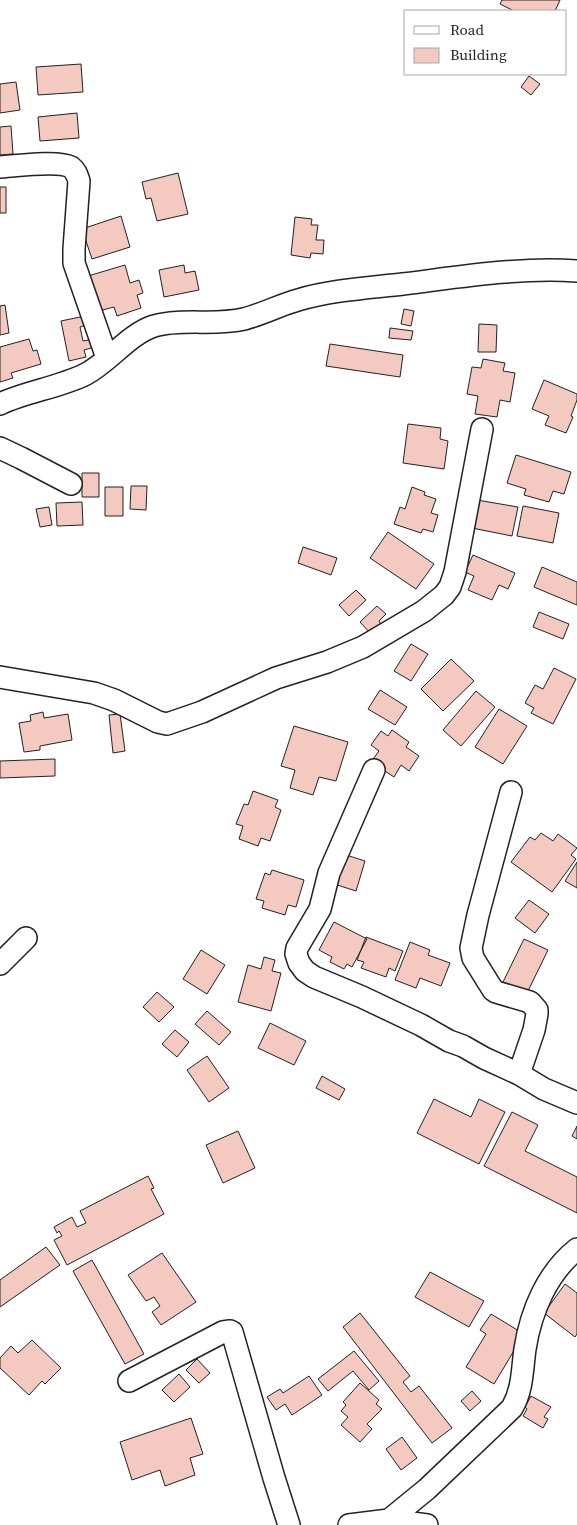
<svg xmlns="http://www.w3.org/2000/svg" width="577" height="1525" font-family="'Source Serif 4',serif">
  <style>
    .building { fill: #f3c9c0; stroke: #222 }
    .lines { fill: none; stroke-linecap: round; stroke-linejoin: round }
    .minor-casing { stroke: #222; stroke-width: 24 }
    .minor { stroke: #fff; stroke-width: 21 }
  </style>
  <rect width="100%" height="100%" fill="#fff"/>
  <path class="building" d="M502 0H560L555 11H514L500 4Z
    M81 64 83 92 38 95 36 67Z
    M529 76 540 84 531 95 521 87Z
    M16 82 20 110 0 113V84Z
    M77 113 79 138 40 141 38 117Z
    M11 126 13 154 0 155V127Z
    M178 173 188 214 157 221 151 198 146 199 142 182Z
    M0 187H6V213H0Z
    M121 216 130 247 92 259 82 229Z
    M295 217 312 219 311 225H318L316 240H324L323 254 311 253 310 258 291 255Z
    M125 265 130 283 139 280 143 293 137 295 141 308 117 316 114 307 99 311 88 276Z
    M184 265 185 273 195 271 199 290 164 297 159 270Z
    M5 305 9 333 0 335V306Z
    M404 309 414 311 411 326 401 324Z
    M85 316 87 325 80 327 83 341 94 339 95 347 84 350 86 357 69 361 61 321Z
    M479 324 497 325 496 352H478Z
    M390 328 413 331 411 340 389 338Z
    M29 339 33 351 37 350 41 364 11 373 13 378 0 382V347Z
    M330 344 403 355 400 377 326 366Z
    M483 359 505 363 503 371 515 373 510 402 500 400 497 417 475 414 478 396 467 394 472 367 481 368Z
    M544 380 577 394V400L571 416 573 417 566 433 545 425 549 416 532 409Z
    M408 424 441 428 440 439 448 441 444 469 403 463Z
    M516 455 571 472 564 494 553 491 549 502 524 495 526 489 507 483Z
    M82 473H99V497H82Z
    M131 486H147L146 510 130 509Z
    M105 487H123V516H105Z
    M412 487 425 492 424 495 436 499 431 513 438 515 433 532 423 529 421 533 394 524 400 507 405 509Z
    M477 500 518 507 512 536 472 528Z
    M82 502 83 525 57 526 56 503Z
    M523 506 559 513 553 543 517 536Z
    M49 507 52 525 40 527 36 509Z
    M388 532 434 564 416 589 370 558Z
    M303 547 337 558 331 575 298 563Z
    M473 555 515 573 508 589 499 585 492 600 468 590 474 576 465 572Z
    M542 567 577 582V605L534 587Z
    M356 590 366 600 349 616 339 605Z
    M377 606 386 614 379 621 381 624 371 634 360 622Z
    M539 612 569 624 563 639 533 627Z
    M411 644 428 654 411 681 394 671Z
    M451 659 474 681 443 711 421 689Z
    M554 668 576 679 553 724 531 713 534 708 525 703 535 685 543 689Z
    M380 690 407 707 395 725 368 709Z
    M476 691 495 707 461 746 443 730Z
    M499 709 527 726 503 764 475 747Z
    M43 712 44 718 68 714 72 740 40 746V750L24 752 19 723 31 721 30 715Z
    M120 714 125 751 113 753 109 715Z
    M294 726 348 742 336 781 319 777 313 795 290 788 295 770 281 766Z
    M392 730 409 742 406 747 419 756 409 771 401 765 394 777 371 762 379 751 371 745 381 731 388 736Z
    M55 759V776L0 778V761Z
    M253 791 278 800 275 807 281 810 270 841 261 838 258 846 239 839 243 826 236 824 244 804 248 805Z
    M541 833 553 841 558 834 577 848 571 855 576 859 552 892 511 862 530 837 535 840Z
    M340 853 365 861 356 891 331 883Z
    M577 862V888L565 881Z
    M272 870 304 880 296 907 288 905 285 915 262 908 264 901 256 899 265 873 270 875Z
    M529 900 549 914 535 933 515 918Z
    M334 922 367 939 352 967 347 964 344 969 330 962 332 957 319 950Z
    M366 937 403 951 395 971 389 968 386 977 361 968 364 962 357 960Z
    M524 939 548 950 527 993 503 982Z
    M410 942 430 950 428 955 450 963 441 986 420 978 416 988 395 980Z
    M201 950 225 965 207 994 183 979Z
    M264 957 275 960 272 971 281 973 271 1011 238 1002 248 965 261 969Z
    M157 992 174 1007 159 1022 143 1007Z
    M207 1011 231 1032 219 1045 195 1024Z
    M270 1023 306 1041 294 1065 258 1048Z
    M175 1030 189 1042 177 1057 162 1044Z
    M207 1056 229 1088 209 1102 187 1070Z
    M322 1076 345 1089 339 1100 316 1088Z
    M434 1099 471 1117 479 1099 505 1112 479 1164 417 1133Z
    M512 1112 538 1125 525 1151 577 1177V1213L484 1166Z
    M577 1126V1139L572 1136Z
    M238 1131 255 1168 223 1183 206 1145Z
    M148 1176 154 1188 151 1189 164 1214 67 1265 54 1240 62 1236 59 1231 57 1233 54 1227 72 1217 77 1227 86 1223 80 1211Z
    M46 1247 60 1265 0 1307V1280Z
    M162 1253 196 1302 161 1325 152 1312 160 1306 154 1297 146 1301 128 1275Z
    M92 1260 144 1354 125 1364 73 1271Z
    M430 1272 484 1301 469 1327 415 1297Z
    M565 1284 577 1293V1334L575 1337 544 1313Z
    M360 1313 410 1376 403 1382 411 1392 419 1386 452 1428 432 1443 343 1327Z
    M491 1314 524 1334 494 1384 466 1367 486 1334 480 1330Z
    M32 1340 61 1368 45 1384 42 1381 29 1395 0 1368V1358L11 1346 18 1353Z
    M354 1351 379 1381 369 1390 353 1371 328 1391 318 1379Z
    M197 1359 210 1373 199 1383 186 1370Z
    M179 1374 190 1387 174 1402 162 1390Z
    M309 1376 322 1395 292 1415 285 1404 276 1410 267 1397 280 1389 283 1393Z
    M360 1383 379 1400 376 1404 382 1409 367 1424 372 1429 360 1442 341 1425 348 1417 341 1411 346 1405 343 1402Z
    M472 1391 481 1401 470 1411 461 1401Z
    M531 1396 551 1407 544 1417 548 1419 543 1428 523 1416 527 1409 525 1407Z
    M191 1418 203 1454 190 1458 195 1475 165 1486 160 1470 132 1480 120 1442Z
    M402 1437 417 1458 401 1470 386 1449Z"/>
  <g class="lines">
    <defs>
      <path id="minor" d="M0 167C15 166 58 160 71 167 76 171 77 175 79 181L74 249V263L107 358
        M0 404C27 391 58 388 86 374 109 362 129 334 154 326 183 318 215 326 244 319 263 314 280 305 298 300 332 290 368 288 403 284 460 277 519 267 577 271
        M0 448 21 458 71 484
        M0 677 94 693 114 700 158 722 167 724 202 712 276 678 327 662 363 647 424 611 444 595 450 587 455 572 482 429
        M374 770 329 873 320 909 297 948 296 954 299 963 305 971 314 977 362 997 421 1025 449 1041 463 1046 484 1058 519 1074 544 1089 577 1103
        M511 792 478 915 471 948 473 958 493 990 496 992 530 1002 537 1010V1014L534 1030 519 1074
        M0 964 26 938
        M129 1381 223 1332 230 1331 232 1332 274 1478 289 1525
        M389 1520 427 1489 512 1408C523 1389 522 1370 525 1349 531 1311 547 1273 577 1249
        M349 1525 389 1520 427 1525"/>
    </defs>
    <use href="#minor" class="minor-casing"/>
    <use href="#minor" class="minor"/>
  </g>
  <rect x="404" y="10" width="162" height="65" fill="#ffffff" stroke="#a7a7a7"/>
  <rect x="414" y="26" width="25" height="8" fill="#ffffff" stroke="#a7a7a7"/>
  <text x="450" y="35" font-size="15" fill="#222222">Road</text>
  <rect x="414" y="48" width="25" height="15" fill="#f3c9c0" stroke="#a7a7a7"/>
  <text x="450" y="60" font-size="15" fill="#222222">Building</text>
</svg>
